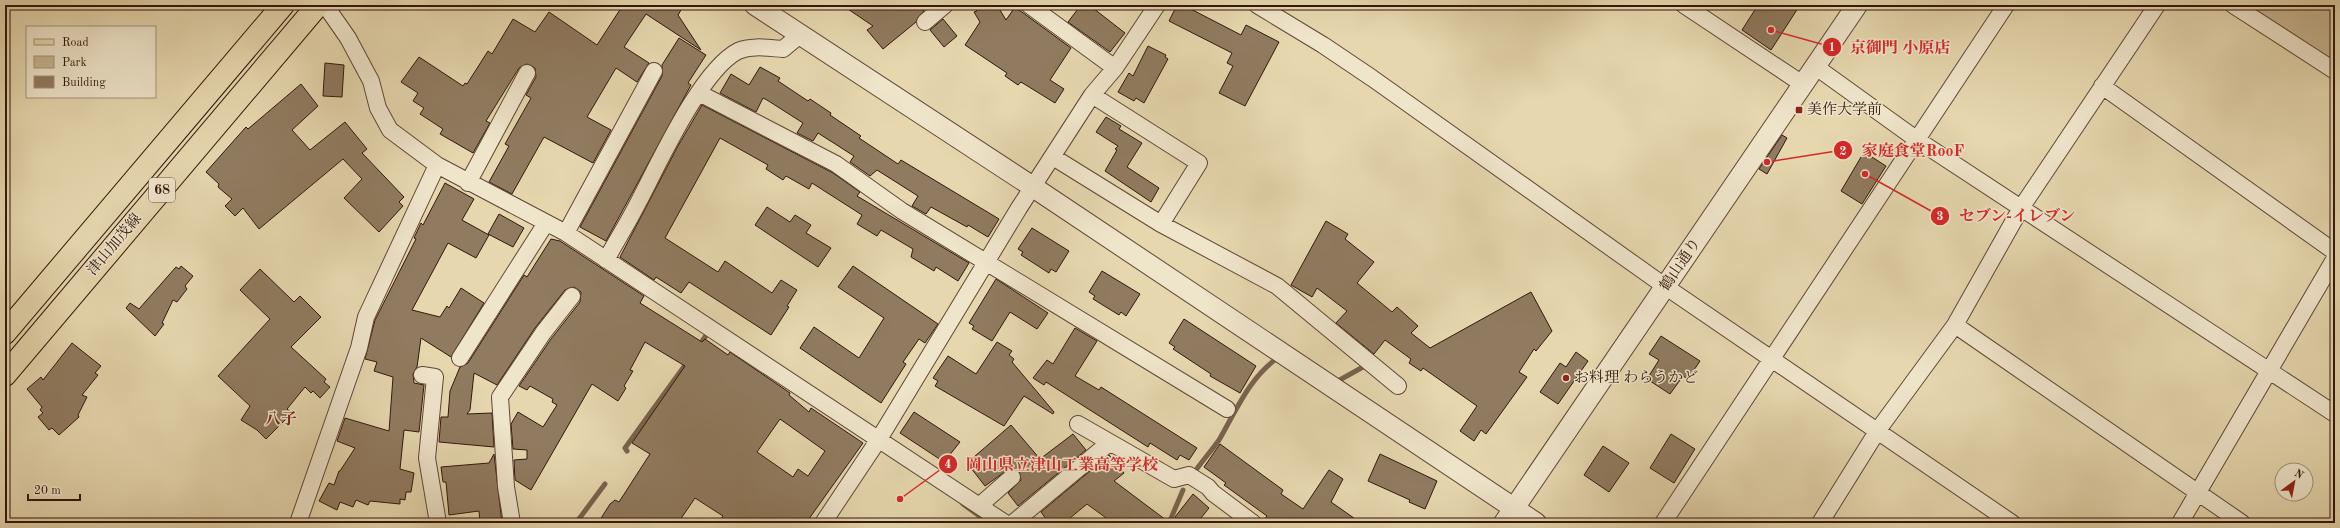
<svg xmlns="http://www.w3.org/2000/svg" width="2340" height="528" font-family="'Old Standard TT','Noto Serif JP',serif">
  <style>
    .green { fill: #c7b693; stroke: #7c664f }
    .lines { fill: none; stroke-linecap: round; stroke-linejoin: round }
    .stream { stroke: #79634c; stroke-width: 5 }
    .building { fill: #907b60; stroke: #32170b; fill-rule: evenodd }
    .minor-casing { stroke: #5f4734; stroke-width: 18 }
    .tertiary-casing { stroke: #5f4734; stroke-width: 22 }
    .primary-casing { stroke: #32170b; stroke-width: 24 }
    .minor { stroke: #efe5cb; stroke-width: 16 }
    .tertiary { stroke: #efe5cb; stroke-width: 20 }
    .primary { stroke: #e6d7af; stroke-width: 22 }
    .poi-dot { fill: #8f2418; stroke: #efe5cb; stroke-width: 1.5 }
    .labels { text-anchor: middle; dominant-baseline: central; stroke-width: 3; stroke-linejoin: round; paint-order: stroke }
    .shield { fill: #efe5cb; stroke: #6b5545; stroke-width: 1 }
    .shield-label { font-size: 14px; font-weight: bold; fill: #32170b }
    .poi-label { font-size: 15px; fill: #32170b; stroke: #efe5cb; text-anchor: start }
    .street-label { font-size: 15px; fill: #32170b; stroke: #efe5cb }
    .neighbourhood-label { font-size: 16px; font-weight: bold; fill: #7a1f14; stroke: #efe5cb }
    .leader { fill: none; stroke: #d62828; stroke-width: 1.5 }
    .callout-dot { fill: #d62828; stroke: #efe5cb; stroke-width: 1.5 }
    .mark-label { font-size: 12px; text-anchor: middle; font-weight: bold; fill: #fff }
    .callout-label { font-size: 16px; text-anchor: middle; font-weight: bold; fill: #d62828; stroke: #efe5cb; stroke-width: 3; stroke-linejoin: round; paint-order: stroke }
  </style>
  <rect width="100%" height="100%" fill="#e6d7af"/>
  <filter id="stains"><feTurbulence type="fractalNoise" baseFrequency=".005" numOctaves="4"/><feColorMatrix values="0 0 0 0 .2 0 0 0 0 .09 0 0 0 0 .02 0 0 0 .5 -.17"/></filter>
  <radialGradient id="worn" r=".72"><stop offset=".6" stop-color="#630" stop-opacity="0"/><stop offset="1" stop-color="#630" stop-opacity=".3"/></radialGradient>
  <path class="green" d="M2233 5H2335V73Z"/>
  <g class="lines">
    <path class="stream" d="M699 346 707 334
      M1336 382 1363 367
      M627 451 625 448 688 361
      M1196 470C1203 460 1212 450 1219 440 1236 411 1250 376 1279 357
      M963 504 989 523
      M576 523 605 484
      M1169 523 1183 490"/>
  </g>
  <path class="building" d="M623 5H684L678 15 701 50 646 14 624 47 649 63 637 82 616 68 587 117 611 130 593 163 544 137 512 194 489 182 509 146 505 144 531 98 526 95 536 77 535 68 527 64 519 68 486 121 490 123 473 153 440 134 443 129 420 114 424 108 413 101 418 93 401 82 419 57 463 86 465 83 467 84 488 51 492 54 513 19 535 32 549 12 597 45Z
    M842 5H919L924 11 916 22 883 49 867 30 873 26Z
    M974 5H997L1006 20 1015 7 1071 48 1050 80 1064 89 1055 103 1021 82 1018 85 1005 76 1007 73 965 45 980 22 974 12 977 11Z
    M1081 5H1089L1125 33 1110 52 1068 22Z
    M1177 5H1183L1241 35 1246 25 1279 42 1245 106 1219 93 1233 66 1227 63 1232 53 1169 21Z
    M1758 5H1800L1771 50 1742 30Z
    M943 19 957 36 944 47 930 30Z
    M679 38 706 55 688 83 691 85 686 94 606 241 580 227 662 76V65Z
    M1148 46 1166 55 1165 57 1168 59 1144 103 1136 98 1134 101 1118 92 1129 73 1133 76Z
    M325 63 344 65 342 97 323 96Z
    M760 67 780 78 778 81 808 101 810 99 831 113 830 115 861 136 859 138 898 164 901 160 999 219 988 237 968 225 967 227 931 207 926 214 912 206 918 196 877 170 870 176 850 162 854 156 818 133 813 141 797 133 803 123 767 100 763 98 756 112 720 93 731 74 749 85Z
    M301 84 318 106 292 130 310 150 345 122 367 149 362 153 404 197 399 202 403 206 379 232 344 198 362 179 343 159 259 229 243 208 235 216 225 206 232 199 218 187 219 184 206 172 246 127 248 129Z
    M702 105 833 173 860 192 857 196 969 263 958 281 936 267 934 271 911 257 913 249 881 230 877 236 857 224 862 215 812 183 809 189 786 176 783 180 766 169 768 165 720 138 665 238 718 272 725 261 772 293 781 280 797 290 787 306 789 307 771 335 689 282 681 293 656 277 654 280 620 257 678 146Z
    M1106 117 1121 126 1119 129 1142 143 1127 167 1159 188 1151 202 1105 171 1117 150 1115 149 1118 146 1096 132Z
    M1782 135 1787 138 1767 174 1759 169Z
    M1864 152 1886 166 1862 204 1841 191Z
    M445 183 474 199 462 220 489 235 476 258 448 243 412 310 440 317 447 306 449 308 461 288 484 303 451 357 421 338 417 367 413 374 414 383 424 385 419 432 404 430 400 469 414 473 411 492H406L405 500 400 499V504L370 501 368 505 356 500 353 507 340 502 337 510 319 501 329 483 334 485 339 471H340L355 448 337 441 345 418 389 431 393 377 374 371 377 362 365 359 375 320 416 239 414 238 421 223 423 225Z
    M767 207 790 222 795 215 811 225 806 233 831 248 818 267 755 225Z
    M499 214 524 228 513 247 488 234Z
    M1326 221 1348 234 1345 239 1374 262 1357 283 1392 312 1397 307 1418 326 1411 333 1430 348 1531 292 1552 331 1536 351 1534 349 1519 372 1527 377 1486 434 1481 430 1474 441 1460 431 1477 406 1423 368 1421 371 1409 363 1411 359 1385 340 1374 354 1336 323 1347 311 1317 288 1312 297 1291 285Z
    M1032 228 1069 251 1056 272 1051 269 1049 273 1021 255 1023 252 1018 249Z
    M551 239 560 241 644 296 640 303 702 342 705 339 728 355 730 352 790 393 789 395 809 412 811 408 863 443 806 523H718L723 516 695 498 678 523H598L610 504 615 500 619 502 650 454 632 443 685 366 645 342 630 370 633 371 624 386 626 388 618 401 592 384 531 490 515 480 514 460 527 459V450L513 449 511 424 518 412 543 427 557 405 552 402 553 399 530 386 527 390 519 386 551 339 580 302 581 292 574 287 565 290 535 328 497 385 474 373 470 410 467 414 492 413 494 447 439 442 441 417H448L450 391 460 367 468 363 524 275 527 277ZM780 419 825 451 808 476 798 469 793 477 757 452Z
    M181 266 193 276 185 286 187 289 177 302 173 300 162 323 164 324 155 336 126 308 130 303 139 309 176 267 179 269Z
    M853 266 938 324 925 343 919 339 903 362 906 364 881 403 800 348 814 327 859 358 884 318 838 287Z
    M260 269 294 302 300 296 321 317 291 347 326 379 324 382 330 387 320 398 313 391 311 393 305 387 287 409 292 413 266 439 257 430 241 420 250 406 218 376 270 319 240 290Z
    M1102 271 1140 294 1126 316 1121 312 1119 315 1093 299 1095 296 1089 292Z
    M996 279 1048 313 1037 329 1010 312 992 341 972 329 974 326 969 323Z
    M1184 319 1256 366 1240 393 1210 376 1211 374 1173 349 1175 347 1169 343Z
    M1075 328 1097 341 1075 376 1099 390 1101 387 1197 448 1189 460 1180 455 1177 460 1150 443 1148 447 1046 382 1044 385 1033 378 1047 360 1053 364Z
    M1661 336 1700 361 1688 379 1683 376 1670 394 1647 379 1659 360 1649 354Z
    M997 342 1012 351 1009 355 1014 359 1012 362 1054 412 1053 414 1024 396 1004 426 935 386 938 381 933 378 948 356 976 374Z
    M72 343 101 366 95 373 98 375 82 395 87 397 78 415 79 417 59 435 52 428 49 430 38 417 43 413 40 410 42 407 27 389 41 377 43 380Z
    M1576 352 1588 361 1558 404 1540 392 1560 363 1566 367Z
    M914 412 960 442 944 462 900 433Z
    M1011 425 1040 459 1073 434 1086 450 1018 506 1008 493 1021 480 1019 470 1010 468 985 486 967 463Z
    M1671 434 1695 449 1674 483 1650 468Z
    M1220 444 1283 490 1281 494 1303 509 1329 470 1343 479 1331 502 1361 523H1262L1267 516 1224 485 1226 483 1204 467Z
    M1603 446 1629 463 1609 492 1584 475Z
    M494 454 502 523H480L479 511 449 515 446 482H443L441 467 489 463Z
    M1380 454 1437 481 1425 509 1409 502 1410 500 1368 481Z
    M1109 455 1124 473 1114 481 1170 523H1113L1087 504 1064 523H1049L1041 512Z
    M1193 494 1209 508 1197 523H1183L1175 517Z"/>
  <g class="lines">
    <defs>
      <path id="minor" d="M325 5 348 38 371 81 378 108 390 130 437 165 566 233 1005 523
        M1029 5 1115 68
        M1257 5 1323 45 1372 78 1666 287 2012 523
        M1684 5 1804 85
        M2233 5 2335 71
        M925 22 945 5
        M1816 67 1916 139 2335 414
        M2102 86 2335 252
        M699 93 836 164 902 211 1227 409
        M1092 95 1199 163 1161 224
        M1053 157 1161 224 1277 286 1398 386
        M468 183 527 73
        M566 233 654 71
        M606 260C617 240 629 221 639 201 659 163 701 70 738 51 751 45 769 48 783 49L795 39
        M1955 325 2242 523
        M460 358 546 223
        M422 375 435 377 427 458 438 523
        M1078 424 1174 479 1189 475 1208 487 1213 493 1253 523
        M979 506 1012 477
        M298 523 359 348 366 317 437 165
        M512 523 506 487 500 397 543 333 572 296
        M823 523 879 439 1019 208 1092 95 1115 68 1157 5
        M1013 523 1109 443
        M1663 523 2006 5
        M1820 523 1878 430 1955 325 2021 208 2157 5
        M2180 523 2335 258"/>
      <path id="tertiary" d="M755 5 1033 187 1536 523
        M1504 523 1857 5"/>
      <path id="primary" d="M5 333 283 5
        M5 375 318 5"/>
    </defs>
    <use href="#minor" class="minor-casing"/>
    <use href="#tertiary" class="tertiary-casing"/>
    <use href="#primary" class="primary-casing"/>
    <use href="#minor" class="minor"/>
    <use href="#tertiary" class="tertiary"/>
    <use href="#primary" class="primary"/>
  </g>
  <g class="poi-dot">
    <rect x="1795" y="106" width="8" height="8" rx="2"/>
    <circle cx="1566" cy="378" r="4"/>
  </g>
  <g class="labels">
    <rect class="shield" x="149" y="178" width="26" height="24" rx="3"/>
    <g class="shield-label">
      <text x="162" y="190">68</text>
    </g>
    <g class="poi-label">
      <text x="1807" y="110">美作大学前</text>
      <text x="1574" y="378">お料理 わらうかど</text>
    </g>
    <g class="street-label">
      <text transform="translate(115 245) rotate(-50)">津山加茂線</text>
      <text transform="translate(1681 265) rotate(-56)">鶴山通り</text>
    </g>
    <g class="neighbourhood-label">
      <text x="281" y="420">八子</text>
    </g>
  </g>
  <path class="leader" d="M1771 30L1832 47M1767 162L1843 150M1865 174L1940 216M900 499L948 464"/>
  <g class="callout-dot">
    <circle cx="1771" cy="30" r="4"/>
    <circle cx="1767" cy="162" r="4"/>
    <circle cx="1865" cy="174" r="4"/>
    <circle cx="900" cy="499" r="4"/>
    <circle cx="1832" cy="47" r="10"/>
    <circle cx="1843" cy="150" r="10"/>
    <circle cx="1940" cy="216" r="10"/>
    <circle cx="948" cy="464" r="10"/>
  </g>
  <g class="mark-label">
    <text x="1832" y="51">1</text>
    <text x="1843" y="155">2</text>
    <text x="1940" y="220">3</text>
    <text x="948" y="468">4</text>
  </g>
  <g class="callout-label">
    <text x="1900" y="53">京御門 小原店</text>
    <text x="1913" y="156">家庭食堂RooF</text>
    <text x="2017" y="221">セブン-イレブン</text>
    <text x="1062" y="470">岡山県立津山工業高等学校</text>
  </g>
  <rect width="2340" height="528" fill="none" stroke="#e6d7af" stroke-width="20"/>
  <rect x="6" y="6" width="2328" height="516" fill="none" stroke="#32170b" stroke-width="2"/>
  <rect x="10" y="10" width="2320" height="508" fill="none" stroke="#32170b"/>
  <rect x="26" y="26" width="130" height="72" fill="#efe5cb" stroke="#a3937e"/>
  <rect x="34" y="39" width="20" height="6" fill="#e6d7af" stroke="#a3937e"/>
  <text x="62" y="46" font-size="12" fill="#32170b">Road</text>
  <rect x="34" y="56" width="20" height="12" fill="#c7b693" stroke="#a3937e"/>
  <text x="62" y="66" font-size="12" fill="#32170b">Park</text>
  <rect x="34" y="76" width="20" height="12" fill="#907b60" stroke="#a3937e"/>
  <text x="62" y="86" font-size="12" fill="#32170b">Building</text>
  <g transform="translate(2294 482) rotate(32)"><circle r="19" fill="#efe5cb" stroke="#a3937e"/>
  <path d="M0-3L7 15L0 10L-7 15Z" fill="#8f2418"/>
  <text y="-6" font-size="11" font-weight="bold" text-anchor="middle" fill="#32170b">N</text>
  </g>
  <path d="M28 494v6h52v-6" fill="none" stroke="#32170b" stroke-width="2"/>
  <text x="34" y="494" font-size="12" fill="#32170b" stroke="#efe5cb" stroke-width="3" paint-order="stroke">20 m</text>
  <rect width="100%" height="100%" filter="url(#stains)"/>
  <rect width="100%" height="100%" fill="url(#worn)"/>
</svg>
